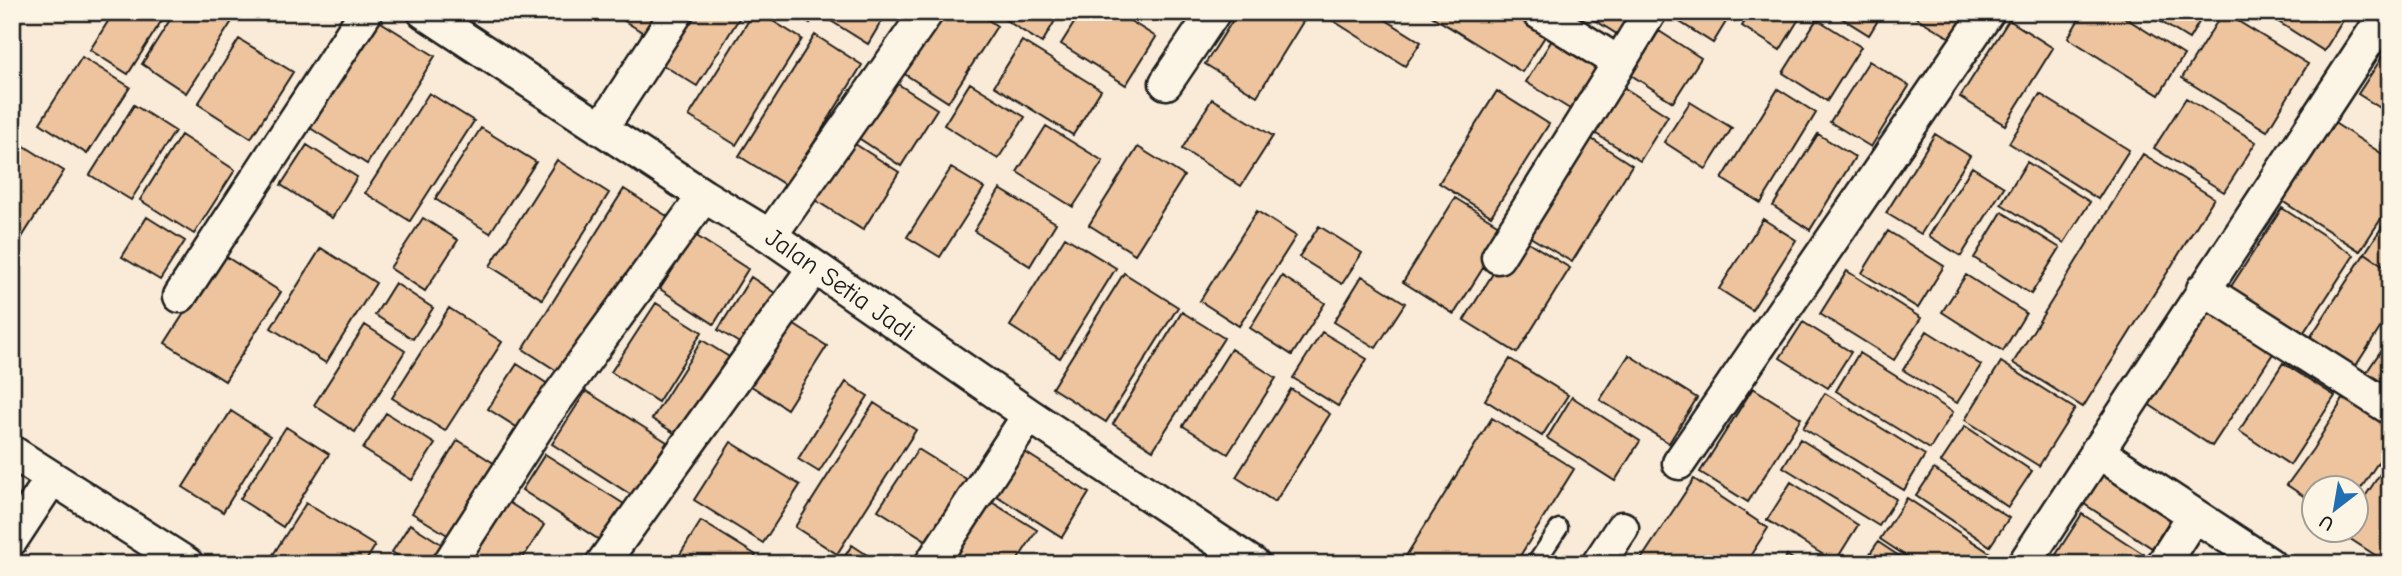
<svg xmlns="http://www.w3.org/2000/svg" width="2402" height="576" font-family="'Comic Neue',sans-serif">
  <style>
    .building { fill: #edc49d; stroke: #1c1c1c; stroke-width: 2 }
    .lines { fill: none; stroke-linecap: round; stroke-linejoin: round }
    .lane-casing { stroke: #1c1c1c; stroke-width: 21 }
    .street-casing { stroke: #1c1c1c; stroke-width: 37 }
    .lane { stroke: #fcf5e5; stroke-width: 16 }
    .street { stroke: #fcf5e5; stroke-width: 32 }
    .labels { text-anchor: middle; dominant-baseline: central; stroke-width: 5; stroke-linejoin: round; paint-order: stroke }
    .street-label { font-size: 26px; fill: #1c1c1c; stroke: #fcf5e5 }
  </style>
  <rect width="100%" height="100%" fill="#f9ebd7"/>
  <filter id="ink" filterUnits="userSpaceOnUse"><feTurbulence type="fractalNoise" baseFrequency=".0143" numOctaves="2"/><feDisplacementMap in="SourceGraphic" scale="14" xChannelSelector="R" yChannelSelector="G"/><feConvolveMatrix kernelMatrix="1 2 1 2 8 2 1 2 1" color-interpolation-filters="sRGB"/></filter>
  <g filter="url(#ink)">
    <path class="building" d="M114 12H167L128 74 90 50Z
      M175 12H238L186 93 142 64Z
      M610 12H662L647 35Z
      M689 12H743L697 86 658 62Z
      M754 12H758L802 39 736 145 689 116Z
      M793 12H817L810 23Z
      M836 12H887L868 44 831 21Z
      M938 12H977L997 26 948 102 900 71Z
      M993 12H1060L1042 43Z
      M1081 12H1116L1156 37 1126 85 1061 44Z
      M1238 12H1309L1257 96 1205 64Z
      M1336 12H1373L1421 42 1405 66 1332 20Z
      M1425 12H1510L1546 35 1522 72Z
      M1586 12H1635L1620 36 1585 14Z
      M1664 12H1732L1713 43Z
      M1751 12H1798L1802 14 1780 50 1742 26Z
      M1832 12H1883L1869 35Z
      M1914 12H1969L1952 39 1912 15Z
      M2083 12H2116L2184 55 2159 95 2068 38Z
      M2145 12H2205L2189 39Z
      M2223 12 2308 64 2267 131 2182 78Z
      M2263 12H2348L2324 51Z
      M376 19 435 56 367 164 307 126Z
      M1817 19 1861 47 1827 101 1783 73Z
      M2009 20 2053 48 2005 125 1960 97Z
      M1659 31 1701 58 1673 102 1631 75Z
      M815 35 862 65 787 186 739 156Z
      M239 39 293 72 251 138 198 104Z
      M1552 40 1604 73 1578 114 1526 82Z
      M1022 41 1101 90 1073 135 994 86Z
      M2390 45V114L2358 94Z
      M82 57 130 87 87 154 40 123Z
      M1869 61 1909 86 1871 147 1830 122Z
      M890 79 937 109 901 166 854 135Z
      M970 83 1025 117 998 159 944 125Z
      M1617 83 1668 116 1640 161 1588 129Z
      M1778 89 1816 113 1761 203 1722 179Z
      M1497 91 1549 124 1491 216 1439 183Z
      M429 93 474 121 410 221 365 193Z
      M2040 94 2129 150 2098 199 2009 143Z
      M2186 98 2256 142 2224 192 2154 148Z
      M1212 99 1273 136 1241 186 1182 149Z
      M1690 102 1732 128 1706 169 1664 142Z
      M134 105 175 131 131 200 90 175Z
      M2333 122 2390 159V205L2360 251 2282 201Z
      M1046 126 1103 161 1073 207 1017 172Z
      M481 128 536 162 490 233 435 199Z
      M1818 134 1855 157 1810 230 1773 206Z
      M1935 134 1970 156 1921 234 1886 213Z
      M181 135 235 170 194 234 140 200Z
      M1587 136 1632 165 1572 262 1525 234Z
      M844 137 899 172 863 230 807 195Z
      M18 142 64 171 12 253V151Z
      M307 145 357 177 332 218 281 185Z
      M1138 147 1184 176 1135 254 1089 225Z
      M2143 154 2214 198 2083 407 2013 363Z
      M557 160 609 193 542 299 490 266Z
      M2027 162 2090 202 2064 243 2001 204Z
      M1972 167 2004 187 1961 256 1929 236Z
      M951 168 984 188 940 257 907 237Z
      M624 189 670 218 568 378 523 349Z
      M1000 189 1056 223 1030 266 974 231Z
      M1455 198 1507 230 1454 314 1403 282Z
      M2282 208 2354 255 2302 335 2230 288Z
      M1257 211 1296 236 1239 326 1200 301Z
      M2002 212 2060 248 2031 294 1974 258Z
      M147 217 185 241 160 280 122 257Z
      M423 218 458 240 425 291 390 268Z
      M1763 219 1796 240 1752 310 1719 289Z
      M2384 224 2390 228V270L2365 253Z
      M1319 226 1362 253 1342 284 1299 257Z
      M1888 231 1944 266 1918 308 1862 273Z
      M695 235 748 269 714 324 660 289Z
      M1517 235 1570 268 1517 353 1464 320Z
      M1065 237 1116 268 1060 358 1010 326Z
      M321 248 376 283 326 363 271 328Z
      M2365 253 2390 270V313L2353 370 2308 341Z
      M222 254 281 292 225 381 165 343Z
      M1847 271 1921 318 1894 360 1820 314Z
      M1124 273 1178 307 1106 422 1052 388Z
      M1966 275 2026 313 2003 351 1942 312Z
      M1282 276 1325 303 1292 355 1250 328Z
      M1362 276 1405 303 1376 348 1334 322Z
      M751 277 784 299 751 350 718 330Z
      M395 283 433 308 413 339 375 315Z
      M2202 300 2276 349 2212 446 2139 398Z
      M656 303 702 332 658 402 611 372Z
      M449 308 502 342 445 431 392 398Z
      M1182 312 1224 338 1153 450 1113 424Z
      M785 319 827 346 787 409 745 382Z
      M1803 322 1851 352 1828 388 1780 358Z
      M365 325 405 351 355 432 314 405Z
      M1927 331 1981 365 1957 403 1903 370Z
      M1322 332 1367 359 1338 406 1293 378Z
      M2390 337V397L2362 379Z
      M702 340 734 360 684 439 652 419Z
      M1231 349 1276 378 1228 454 1183 426Z
      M1859 353 1953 412 1930 449 1836 391Z
      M1629 355 1697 398 1669 443 1600 400Z
      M1510 359 1568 395 1542 436 1485 400Z
      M2001 362 2075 409 2039 466 1965 420Z
      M2283 363 2335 396 2290 465 2239 431Z
      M517 364 554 388 526 433 488 409Z
      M846 382 868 396 819 472 798 459Z
      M1753 388 1801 418 1748 502 1700 472Z
      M1291 389 1330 414 1275 502 1236 477Z
      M586 391 667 442 633 496 552 444Z
      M1825 393 1925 455 1904 490 1803 428Z
      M2345 396 2390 425V444L2356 496V489H2314V503L2287 485 2313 449Z
      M1572 397 1640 441 1615 481 1547 438Z
      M874 403 916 430 837 554 795 527Z
      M231 411 270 436 223 512 183 487Z
      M386 413 435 444 412 480 363 449Z
      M1492 418 1574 469 1515 564H1418L1406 556Z
      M1965 426 2032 471 2008 507 1941 462Z
      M286 427 329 454 283 527 240 499Z
      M1800 439 1896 499 1879 526 1783 467Z
      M458 440 495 464 449 536 412 513Z
      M731 442 800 485 763 543 694 500Z
      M1017 447 1089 493 1062 537 989 491Z
      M918 449 968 480 929 542 878 510Z
      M545 454 624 504 601 541 522 490Z
      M2390 459V564H2389L2341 533 2343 530H2356V510Z
      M2103 463 2176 511 2152 548 2078 500Z
      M1934 469 2009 518 1990 546 1916 496Z
      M1694 479 1768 528 1745 564H1638Z
      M1791 482 1858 525 1835 562 1767 520Z
      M985 498 1037 530 1015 564H944Z
      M1907 498 2005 563 2004 564H1918L1880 539Z
      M505 500 544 525 519 564H464Z
      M306 503 375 546 364 564H267Z
      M2082 514 2145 555 2139 564H2050Z
      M701 521 756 555 750 564H674Z
      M410 524 446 547 436 564H410L392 552Z
      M1878 542 1911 564H1863Z
      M852 545 881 564H840Z
      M99 555 112 564H93Z
      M1787 555 1800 564H1781Z"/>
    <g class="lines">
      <defs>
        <path id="lane" d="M1535 564 1559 528"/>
        <path id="street" d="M424 12 704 196 770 236 1029 415 1253 564
          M1538 12 1619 63 1650 12
          M1166 83 1214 12
          M601 129 677 12
          M770 236 927 12
          M1498 257 1619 63
          M2203 289 2390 408
          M180 296 366 12
          M2097 451 2269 564
          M12 452 187 564
          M1679 463 1988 12
          M12 539 52 478
          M449 564 545 415 704 196
          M602 564 814 268
          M931 564 1029 415
          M1598 564 1622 528
          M2024 564 2387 12
          M2163 564 2194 515"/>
      </defs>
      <use href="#lane" class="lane-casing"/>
      <use href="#street" class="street-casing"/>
      <use href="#lane" class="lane"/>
      <use href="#street" class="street"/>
    </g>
  </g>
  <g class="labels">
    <g class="street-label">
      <text transform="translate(840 285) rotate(35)">Jalan Setia Jadi</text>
    </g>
  </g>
  <rect width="2402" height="576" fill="none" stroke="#fcf5e5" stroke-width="42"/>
  <rect x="21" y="21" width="2360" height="534" fill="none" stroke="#1c1c1c" stroke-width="2.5" filter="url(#ink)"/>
  <g transform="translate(2335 509) rotate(211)"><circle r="33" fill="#fcf5e5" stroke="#a29e95" stroke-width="2"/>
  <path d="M0-5L12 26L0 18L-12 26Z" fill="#1f6fb2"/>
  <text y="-10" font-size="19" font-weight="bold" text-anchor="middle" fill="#1c1c1c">U</text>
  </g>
</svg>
